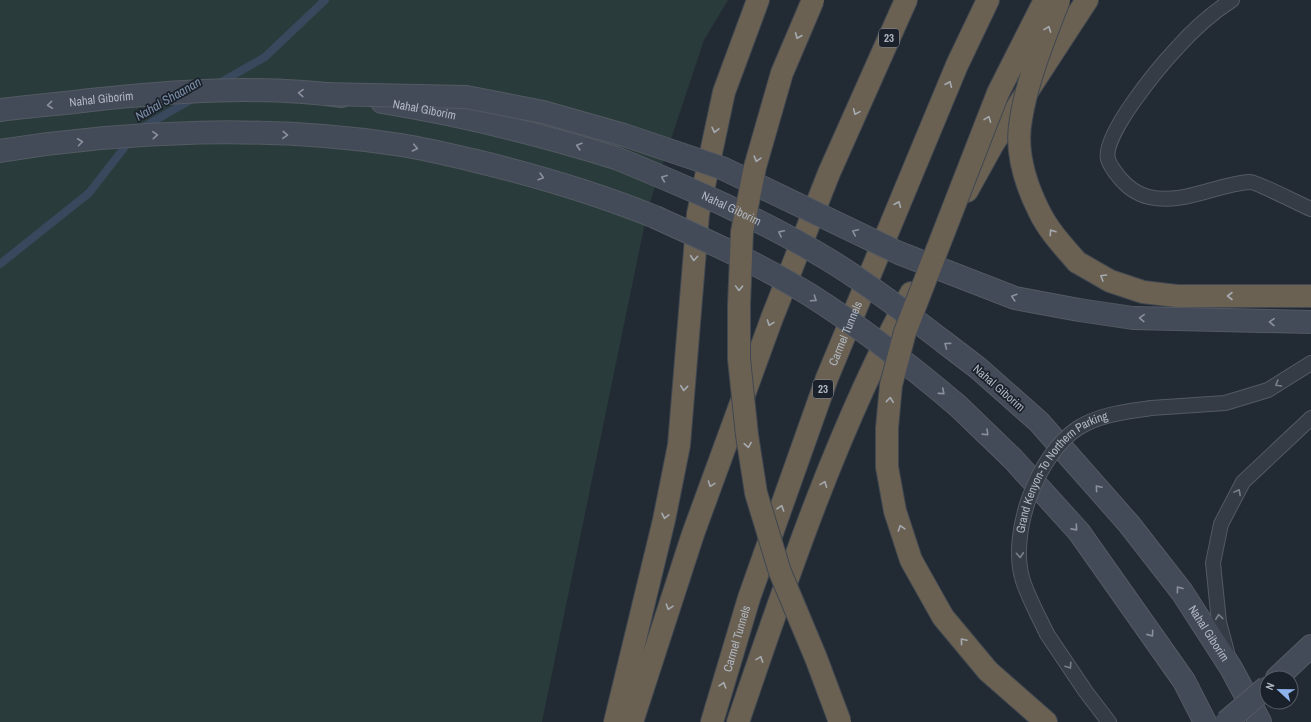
<svg xmlns="http://www.w3.org/2000/svg" width="1311" height="722" font-family="'Archivo Narrow',sans-serif">
  <style>
    .green { fill: #2a3b3b }
    .lines { fill: none; stroke-linecap: round; stroke-linejoin: round }
    .stream { stroke: #39485c; stroke-width: 8 }
    .lane-casing { stroke: #535a63; stroke-width: 16 }
    .secondary-casing { stroke: #535a63; stroke-width: 24 }
    .highway-casing { stroke: #404750; stroke-width: 24 }
    .lane { stroke: #353c45; stroke-width: 14 }
    .secondary { stroke: #444b58; stroke-width: 22 }
    .highway { stroke: #6a6153; stroke-width: 22 }
    .lane-bridge-casing { stroke: #535a63; stroke-width: 16; stroke-linecap: butt }
    .secondary-bridge-casing { stroke: #535a63; stroke-width: 24; stroke-linecap: butt }
    .highway-bridge-casing { stroke: #404750; stroke-width: 24; stroke-linecap: butt }
    .lane-bridge { stroke: #353c45; stroke-width: 14 }
    .secondary-bridge { stroke: #444b58; stroke-width: 22 }
    .highway-bridge { stroke: #6a6153; stroke-width: 22 }
    .oneway { stroke: #a6aab1 }
    .oneway2 { stroke: #8a919d }
    .oneway3 { stroke: #79808a }
    .labels { text-anchor: middle; dominant-baseline: central; stroke-width: 3.5; stroke-linejoin: round; paint-order: stroke }
    .shield { fill: #1b212a; stroke: #838a94; stroke-width: 1 }
    .shield-label { font-size: 11px; font-weight: bold; fill: #b0b7c2 }
    .street-label { font-size: 12px; fill: #b0b7c2; stroke: #1b212a }
    .water-label { font-size: 13px; font-style: italic; fill: #7b8ea7; stroke: #1b212a }
  </style>
  <rect width="100%" height="100%" fill="#222a34"/>
  <path class="green" d="M0 0H728L704 40 648 208 542 722H0Z"/>
  <g class="lines">
    <path class="stream" d="M216 85 265 57 325 0
      M140 129 194 98
      M0 264 89 193 131 139"/>
    <defs>
      <path id="lane" d="M1232 0C1212 13 1193 30 1177 48 1160 66 1102 135 1108 159 1110 166 1115 172 1119 177 1127 187 1136 194 1149 197 1183 205 1217 184 1250 182 1257 182 1301 205 1311 209
        M1151 408 1225 403 1268 390 1311 363
        M1047 634 1086 692 1109 722
        M1227 652 1219 622 1213 563 1221 524 1243 482 1311 418"/>
      <g id="secondary">
        <path id="s1" d="M382 102C462 115 539 134 616 158"/>
        <path id="s2" d="M0 110C30 106 60 104 91 100 174 91 259 85 342 96"/>
        <path d="M0 151C128 130 272 125 401 145 426 149 451 155 476 161 538 176 596 193 655 217"/>
        <path id="s3" d="M978 368 1039 422 1129 524 1182 592 1231 668 1260 722"/>
        <path d="M958 406 1013 459 1079 532 1184 681 1205 722"/>
        <path d="M1277 678 1311 646"/>
      </g>
      <g id="highway">
        <path d="M967 191 993 144 1087 0"/>
        <path d="M1077 262 1110 281 1143 292 1177 296H1311"/>
        <path d="M988 671 1046 722"/>
        <path d="M615 722 664 520 679 445 698 214 724 92 758 0"/>
        <path d="M632 722 693 534 772 318 829 173 906 0"/>
        <path id="s4" d="M712 722 749 598 827 378 957 65 988 0"/>
        <path d="M738 722C787 578 838 426 911 293"/>
      </g>
    </defs>
    <use href="#lane" class="lane-casing"/>
    <use href="#secondary" class="secondary-casing"/>
    <use href="#highway" class="highway-casing"/>
    <use href="#lane" class="lane"/>
    <use href="#secondary" class="secondary"/>
    <use href="#highway" class="highway"/>
    <defs>
      <g id="lane-bridge">
        <path id="s5" d="M1047 634C1039 617 1029 599 1023 581 1008 534 1037 455 1078 428 1100 414 1125 412 1151 408"/>
      </g>
      <g id="secondary-bridge">
        <path d="M323 94 466 97 543 112 624 135 722 168 899 253 1015 298 1079 310 1133 318 1311 322"/>
        <path id="s6" d="M616 158C689 188 761 219 829 260 881 292 929 331 978 368"/>
        <path d="M655 217C708 241 761 265 810 295 862 328 911 366 958 406"/>
        <path d="M1226 722 1267 687"/>
      </g>
      <path id="highway-bridge" d="M813 0 782 73 755 167 742 232 739 305V359L747 435 756 493 780 572 816 658 840 722
        M1059 0C1045 37 1027 80 1021 119 1015 150 1025 183 1039 211 1048 230 1063 246 1077 262
        M988 671 943 617 911 560 895 511 887 467V428L891 385 905 332 998 93 1045 0"/>
    </defs>
    <use href="#lane-bridge" class="lane-bridge-casing"/>
    <use href="#secondary-bridge" class="secondary-bridge-casing"/>
    <use href="#highway-bridge" class="highway-bridge-casing"/>
    <use href="#lane-bridge" class="lane-bridge"/>
    <use href="#secondary-bridge" class="secondary-bridge"/>
    <use href="#highway-bridge" class="highway-bridge"/>
  </g>
  <defs><path id="oneway-chevron" d="M-2-3.5L2.5 0L-2 3.5" fill="none" stroke-width="1.6" stroke-linecap="round" stroke-linejoin="round"/></defs>
  <g class="oneway">
    <use href="#oneway-chevron" transform="translate(1048 29) rotate(-70)"/>
    <use href="#oneway-chevron" transform="translate(798 36) rotate(113)"/>
    <use href="#oneway-chevron" transform="translate(949 84) rotate(-67)"/>
    <use href="#oneway-chevron" transform="translate(856 112) rotate(114)"/>
    <use href="#oneway-chevron" transform="translate(988 119) rotate(-69)"/>
    <use href="#oneway-chevron" transform="translate(715 130) rotate(103)"/>
    <use href="#oneway-chevron" transform="translate(757 159) rotate(106)"/>
    <use href="#oneway-chevron" transform="translate(898 204) rotate(-67)"/>
    <use href="#oneway-chevron" transform="translate(1052 232) rotate(-124)"/>
    <use href="#oneway-chevron" transform="translate(694 258) rotate(95)"/>
    <use href="#oneway-chevron" transform="translate(1103 277) rotate(-149)"/>
    <use href="#oneway-chevron" transform="translate(739 288) rotate(92)"/>
    <use href="#oneway-chevron" transform="translate(1230 296) rotate(-180)"/>
    <use href="#oneway-chevron" transform="translate(770 323) rotate(110)"/>
    <use href="#oneway-chevron" transform="translate(684 388) rotate(96)"/>
    <use href="#oneway-chevron" transform="translate(890 400) rotate(-84)"/>
    <use href="#oneway-chevron" transform="translate(748 445) rotate(81)"/>
    <use href="#oneway-chevron" transform="translate(711 484) rotate(110)"/>
    <use href="#oneway-chevron" transform="translate(824 484) rotate(-69)"/>
    <use href="#oneway-chevron" transform="translate(781 508) rotate(-71)"/>
    <use href="#oneway-chevron" transform="translate(665 516) rotate(102)"/>
    <use href="#oneway-chevron" transform="translate(901 528) rotate(-108)"/>
    <use href="#oneway-chevron" transform="translate(669 607) rotate(108)"/>
    <use href="#oneway-chevron" transform="translate(963 641) rotate(-130)"/>
    <use href="#oneway-chevron" transform="translate(760 659) rotate(-70)"/>
    <use href="#oneway-chevron" transform="translate(723 685) rotate(-73)"/>
  </g>
  <g class="oneway2">
    <use href="#oneway-chevron" transform="translate(301 93) rotate(-178)"/>
    <use href="#oneway-chevron" transform="translate(50 105) rotate(174)"/>
    <use href="#oneway-chevron" transform="translate(155 135) rotate(-4)"/>
    <use href="#oneway-chevron" transform="translate(285 135) rotate(3)"/>
    <use href="#oneway-chevron" transform="translate(80 142) rotate(-7)"/>
    <use href="#oneway-chevron" transform="translate(579 146) rotate(-163)"/>
    <use href="#oneway-chevron" transform="translate(415 148) rotate(12)"/>
    <use href="#oneway-chevron" transform="translate(541 177) rotate(16)"/>
    <use href="#oneway-chevron" transform="translate(664 178) rotate(-157)"/>
    <use href="#oneway-chevron" transform="translate(855 232) rotate(-155)"/>
    <use href="#oneway-chevron" transform="translate(781 233) rotate(-153)"/>
    <use href="#oneway-chevron" transform="translate(1014 297) rotate(-163)"/>
    <use href="#oneway-chevron" transform="translate(814 299) rotate(34)"/>
    <use href="#oneway-chevron" transform="translate(1142 318) rotate(-177)"/>
    <use href="#oneway-chevron" transform="translate(1272 322) rotate(-179)"/>
    <use href="#oneway-chevron" transform="translate(947 345) rotate(-143)"/>
    <use href="#oneway-chevron" transform="translate(942 392) rotate(41)"/>
    <use href="#oneway-chevron" transform="translate(986 433) rotate(44)"/>
    <use href="#oneway-chevron" transform="translate(1098 488) rotate(-130)"/>
    <use href="#oneway-chevron" transform="translate(1075 528) rotate(48)"/>
    <use href="#oneway-chevron" transform="translate(1179 589) rotate(-127)"/>
    <use href="#oneway-chevron" transform="translate(1151 634) rotate(55)"/>
  </g>
  <g class="oneway3">
    <use href="#oneway-chevron" transform="translate(1278 384) rotate(149)"/>
    <use href="#oneway-chevron" transform="translate(1238 492) rotate(-62)"/>
    <use href="#oneway-chevron" transform="translate(1020 555) rotate(86)"/>
    <use href="#oneway-chevron" transform="translate(1219 617) rotate(-97)"/>
    <use href="#oneway-chevron" transform="translate(1069 666) rotate(56)"/>
  </g>
  <g class="labels">
    <g class="shield">
      <rect x="879" y="29" width="20" height="18" rx="3"/>
      <rect x="813" y="380" width="20" height="18" rx="3"/>
    </g>
    <g class="shield-label">
      <text x="889" y="38">23</text>
      <text x="823" y="389">23</text>
    </g>
    <g class="street-label">
      <text stroke="none"><textPath href="#s2" startOffset="102">Nahal Giborim</textPath></text>
      <text stroke="none"><textPath href="#s1" startOffset="43">Nahal Giborim</textPath></text>
      <text stroke="none"><textPath href="#s6" startOffset="126">Nahal Giborim</textPath></text>
      <text stroke="none"><textPath href="#s4" startOffset="411">Carmel Tunnels</textPath></text>
      <text transform="translate(999 388) rotate(41)">Nahal Giborim</text>
      <text stroke="none"><textPath href="#s5" startOffset="184">Grand Kenyon-To Northern Parking</textPath></text>
      <text stroke="none"><textPath href="#s3" startOffset="353">Nahal Giborim</textPath></text>
      <text stroke="none"><textPath href="#s4" startOffset="87">Carmel Tunnels</textPath></text>
    </g>
    <g class="water-label">
      <text transform="translate(168 99) rotate(-30)">Nahal Shaanan</text>
    </g>
  </g>
  <g transform="translate(1279 690) rotate(292)"><circle r="19" fill="#1b212a" stroke="#575d67"/>
  <path d="M0-3L7 15L0 10L-7 15Z" fill="#8cb1eb"/>
  <text y="-6" font-size="11" font-weight="bold" text-anchor="middle" fill="#b0b7c2">N</text>
  </g>
</svg>
